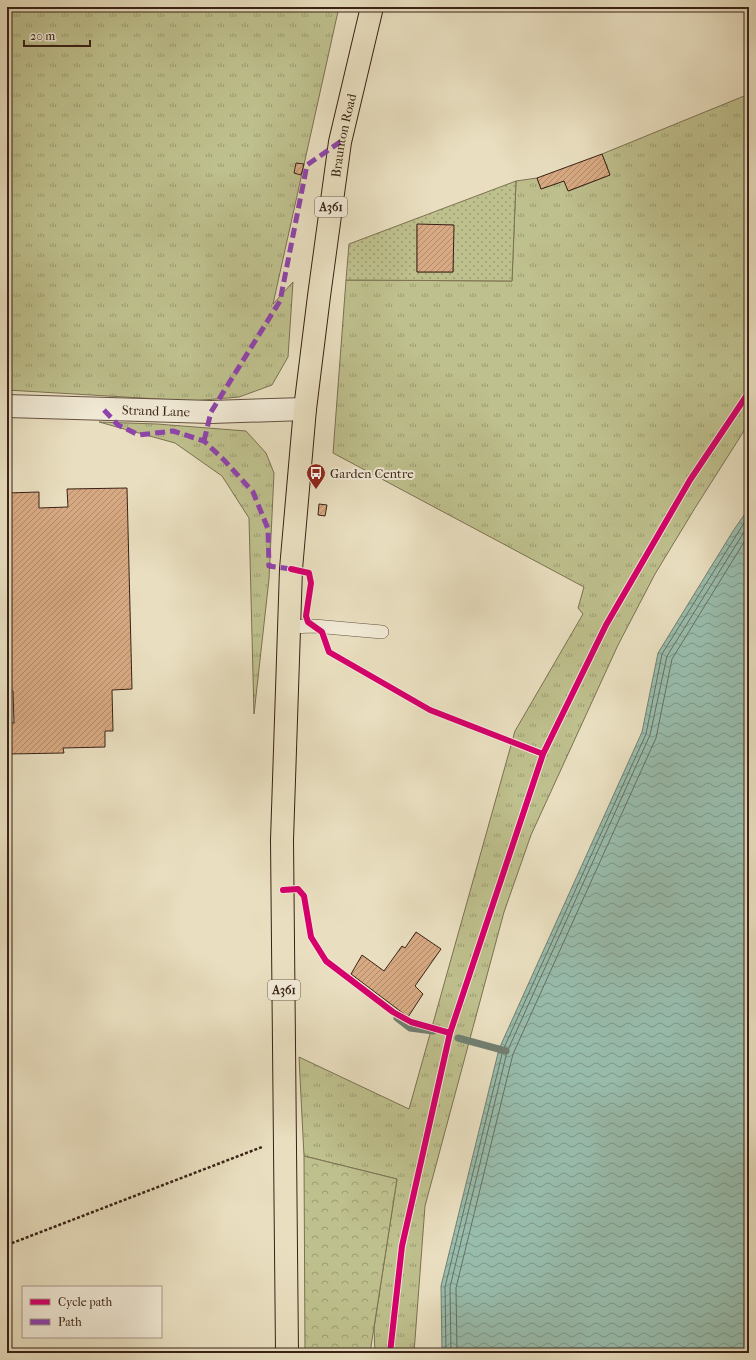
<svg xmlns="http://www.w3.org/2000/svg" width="756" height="1360" font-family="'IM FELL French Canon',serif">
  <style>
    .grass { fill: url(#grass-tufts); stroke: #7c7152 }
    .forest { fill: url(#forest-crowns); stroke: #7c7152 }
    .park { fill: url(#park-dots); stroke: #7c7152; fill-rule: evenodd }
    .water { fill: url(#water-waves); stroke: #727f71 }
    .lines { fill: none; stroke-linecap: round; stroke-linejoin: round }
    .shore { stroke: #687062; stroke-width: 1 }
    .stream { stroke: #727f71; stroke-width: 7 }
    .building { fill: url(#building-hatch); stroke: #392216 }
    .lane-casing { stroke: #655140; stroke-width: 14 }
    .street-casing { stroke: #655140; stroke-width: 24 }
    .primary-casing { stroke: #392216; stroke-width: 24 }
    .path { stroke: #392216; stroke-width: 2.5; stroke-dasharray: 3 2; stroke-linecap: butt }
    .lane { stroke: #f1ead6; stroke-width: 13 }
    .street { stroke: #f1ead6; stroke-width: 22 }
    .primary { stroke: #e9dfc0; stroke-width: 22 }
    .quiet { stroke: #8e44ad; stroke-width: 5; stroke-dasharray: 10 5; stroke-linecap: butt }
    .cycleway-casing { stroke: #f1ead6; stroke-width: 8 }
    .cycleway { stroke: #d6006c; stroke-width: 6 }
    .labels { text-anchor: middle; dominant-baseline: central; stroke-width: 4; stroke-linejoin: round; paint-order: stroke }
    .shield { fill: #f1ead6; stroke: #705e50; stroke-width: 1 }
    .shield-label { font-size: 12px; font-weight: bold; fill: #392216 }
    .street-label { font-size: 13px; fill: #392216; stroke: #f1ead6 }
    .poi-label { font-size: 13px; fill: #392216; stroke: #f1ead6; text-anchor: start }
  </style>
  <defs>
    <pattern id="grass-tufts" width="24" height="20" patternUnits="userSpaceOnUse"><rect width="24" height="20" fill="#bec08d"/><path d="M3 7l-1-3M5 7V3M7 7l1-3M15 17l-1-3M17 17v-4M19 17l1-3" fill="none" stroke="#9b9c72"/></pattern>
    <pattern id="forest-crowns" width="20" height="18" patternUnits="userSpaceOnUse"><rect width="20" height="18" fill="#bec08d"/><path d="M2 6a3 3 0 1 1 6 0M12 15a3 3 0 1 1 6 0" fill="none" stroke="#9b9c72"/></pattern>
    <pattern id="park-dots" width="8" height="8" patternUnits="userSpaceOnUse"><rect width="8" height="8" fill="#bec08d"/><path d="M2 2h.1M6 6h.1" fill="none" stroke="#9b9c72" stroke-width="1.8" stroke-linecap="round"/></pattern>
    <pattern id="water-waves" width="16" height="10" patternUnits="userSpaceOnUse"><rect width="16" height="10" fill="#98bdad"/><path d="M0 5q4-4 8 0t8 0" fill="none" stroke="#7d998c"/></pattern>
    <pattern id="building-hatch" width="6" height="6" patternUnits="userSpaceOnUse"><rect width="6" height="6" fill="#d8aa83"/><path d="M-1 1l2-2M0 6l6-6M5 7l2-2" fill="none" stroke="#b08a6a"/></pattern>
  </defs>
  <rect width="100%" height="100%" fill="#e9dfc0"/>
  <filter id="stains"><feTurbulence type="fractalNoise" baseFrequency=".005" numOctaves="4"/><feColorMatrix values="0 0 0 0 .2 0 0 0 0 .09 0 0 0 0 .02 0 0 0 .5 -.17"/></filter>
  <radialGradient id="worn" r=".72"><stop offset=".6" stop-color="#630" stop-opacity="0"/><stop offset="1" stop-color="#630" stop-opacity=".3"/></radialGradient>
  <path class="grass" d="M7 7H339L273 304 293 282 288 357 272 385 239 397 192 401 7 390Z
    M749 94V423L695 508 655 574 618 645 531 835 504 912 425 1206 414 1353H375L374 1328 397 1179 304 1156 299 1057 409 1109 515 731 583 614 578 608 584 587 333 453 346 280 512 281 516 181 537 178 541 189 564 181 569 191 610 175 602 154Z
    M99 422 157 424 246 431 266 453 274 473 269 579 254 714 249 518 222 476 175 443Z"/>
  <path class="forest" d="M304 1156 397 1179 370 1353H305Z"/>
  <path class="park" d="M516 181 512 281 346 280 349 244ZM417 225H453V272H417Z"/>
  <path class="water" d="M749 508V1353H442L441 1286 499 1049 642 732 658 653 733 531Z"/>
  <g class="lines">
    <path class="shore" d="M446 1353 445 1287 503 1050 646 734 662 654 749 515
      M451 1353 450 1287 507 1052 650 735 667 656 749 524
      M457 1353 456 1288 513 1054 656 738 672 659 749 534"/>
    <path class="stream" d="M397 1018 410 1028 433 1031
      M458 1038 506 1051"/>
  </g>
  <path class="building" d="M602 154 610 175 568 191 564 181 541 189 537 178Z
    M296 163 304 164 301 175 294 173Z
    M417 224 454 225 453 272H417Z
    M7 487V493L39 492V508L68 507 67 489 127 488 132 689 112 690 113 731H105V747L63 748 64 753 9 754 8 723H14L13 691H7Z
    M319 504 327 505 325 516 318 515Z
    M416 932 441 949 415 986 423 994 408 1017 351 974 362 955 384 971 402 946 405 948Z"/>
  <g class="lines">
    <defs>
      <path id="lane" d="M289 627 314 626 382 632"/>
      <g id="street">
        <path id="s1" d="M7 406 211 412 305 409"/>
      </g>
      <g id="primary">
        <path id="s2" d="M287 1353 282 840 291 569 305 409 319 296 340 142 372 7"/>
      </g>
    </defs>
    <use href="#lane" class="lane-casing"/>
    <use href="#street" class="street-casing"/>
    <use href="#primary" class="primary-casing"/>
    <path class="path" d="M7 1245 262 1147"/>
    <use href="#lane" class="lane"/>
    <use href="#street" class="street"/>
    <use href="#primary" class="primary"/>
    <path class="quiet" d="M104 410 118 425 139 435 173 431 204 441 224 460 253 492 268 529 269 566 291 569
      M204 441 211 412 280 301 307 165 340 142"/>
    <defs>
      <path id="cycleway" d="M291 569 309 573 311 583 306 616 308 622 322 632 329 652 430 710 543 754
        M283 890 298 889 304 896 311 937 326 961 393 1012 411 1022 450 1033
        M390 1353 402 1246 450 1033 543 754 606 625 690 480 749 392"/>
    </defs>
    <use href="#cycleway" class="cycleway-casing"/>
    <use href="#cycleway" class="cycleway"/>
  </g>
  <defs>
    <symbol id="bus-pin" viewBox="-11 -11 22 30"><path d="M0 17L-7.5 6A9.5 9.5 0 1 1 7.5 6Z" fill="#8f2418" stroke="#f1ead6"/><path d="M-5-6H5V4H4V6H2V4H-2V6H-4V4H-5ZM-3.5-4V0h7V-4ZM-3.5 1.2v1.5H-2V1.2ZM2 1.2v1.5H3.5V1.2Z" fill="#fff"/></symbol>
  </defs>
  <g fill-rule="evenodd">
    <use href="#bus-pin" x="305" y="462" width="22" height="30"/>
  </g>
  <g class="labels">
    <g class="shield">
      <rect x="315" y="197" width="32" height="20" rx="3"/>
      <rect x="268" y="980" width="32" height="20" rx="3"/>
    </g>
    <g class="shield-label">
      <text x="331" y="207">A361</text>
      <text x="284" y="990">A361</text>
    </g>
    <g class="street-label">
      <text stroke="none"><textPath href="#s2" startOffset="1221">Braunton Road</textPath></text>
      <text stroke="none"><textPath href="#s1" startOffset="149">Strand Lane</textPath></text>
    </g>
    <g class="poi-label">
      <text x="330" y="473">Garden Centre</text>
    </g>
  </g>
  <rect width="756" height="1360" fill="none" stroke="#e9dfc0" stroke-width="24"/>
  <rect x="8" y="8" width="740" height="1344" fill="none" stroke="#392216" stroke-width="2"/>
  <rect x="12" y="12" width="732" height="1336" fill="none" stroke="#392216"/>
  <rect x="22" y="1286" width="140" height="52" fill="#f1ead6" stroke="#a79a89"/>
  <rect x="30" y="1299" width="20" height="6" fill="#d6006c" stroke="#a79a89"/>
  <text x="58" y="1306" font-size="12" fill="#392216">Cycle path</text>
  <rect x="30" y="1319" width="20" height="6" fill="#8e44ad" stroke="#a79a89"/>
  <text x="58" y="1326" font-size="12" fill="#392216">Path</text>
  <path d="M24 40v6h66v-6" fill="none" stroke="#392216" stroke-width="2"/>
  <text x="30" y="40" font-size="12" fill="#392216" stroke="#f1ead6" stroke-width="3" paint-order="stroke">20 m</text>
  <rect width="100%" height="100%" filter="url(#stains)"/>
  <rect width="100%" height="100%" fill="url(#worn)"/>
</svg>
